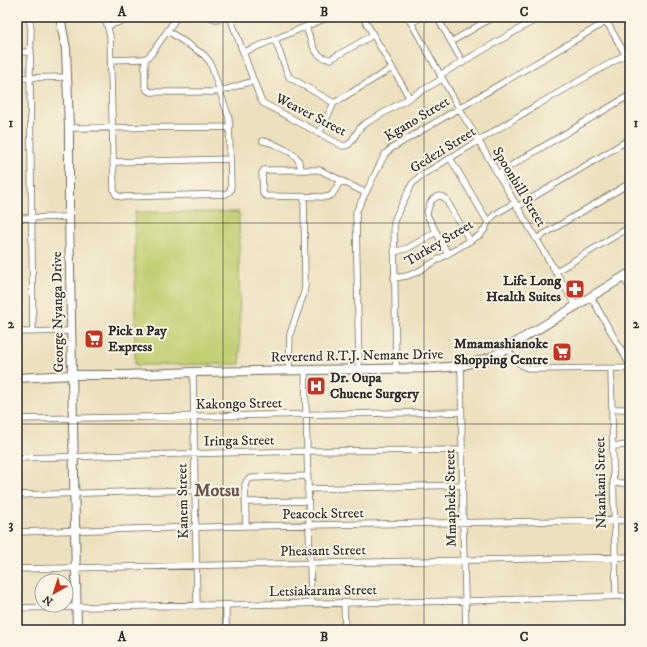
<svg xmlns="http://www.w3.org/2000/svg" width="647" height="647" font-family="'IM FELL DW Pica',serif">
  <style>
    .green { fill: #c1ce6f; stroke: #767c4d }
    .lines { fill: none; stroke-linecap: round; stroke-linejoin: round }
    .street-casing { stroke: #6f6a5e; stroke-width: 7 }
    .secondary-casing { stroke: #6f6a5e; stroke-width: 10 }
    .street { stroke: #fff; stroke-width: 5.5 }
    .secondary { stroke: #fff; stroke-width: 8 }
    .grid { fill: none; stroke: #2b2b2b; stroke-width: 1; stroke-opacity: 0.55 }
    .labels { text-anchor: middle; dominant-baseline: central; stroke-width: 4; stroke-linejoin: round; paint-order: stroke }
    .street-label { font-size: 14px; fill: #2b2b2b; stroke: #fcf5e5 }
    .poi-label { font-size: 14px; font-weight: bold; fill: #2b2b2b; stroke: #fcf5e5; text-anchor: end }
    .district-label { font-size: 18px; font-weight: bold; fill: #6c574f; stroke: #fcf5e5 }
    .neatline { fill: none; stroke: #2b2b2b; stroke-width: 1.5 }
    .grid-label { font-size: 13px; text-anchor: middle; font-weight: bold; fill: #2b2b2b }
  </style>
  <rect width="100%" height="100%" fill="#fcf5e5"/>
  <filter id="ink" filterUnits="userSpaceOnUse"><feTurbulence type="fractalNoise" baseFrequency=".025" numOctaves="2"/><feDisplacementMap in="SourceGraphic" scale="8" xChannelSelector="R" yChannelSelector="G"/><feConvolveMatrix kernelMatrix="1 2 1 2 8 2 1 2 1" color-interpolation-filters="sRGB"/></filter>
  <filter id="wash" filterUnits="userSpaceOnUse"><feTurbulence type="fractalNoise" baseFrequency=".012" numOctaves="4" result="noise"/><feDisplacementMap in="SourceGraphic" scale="16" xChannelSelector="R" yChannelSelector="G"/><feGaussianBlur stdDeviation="0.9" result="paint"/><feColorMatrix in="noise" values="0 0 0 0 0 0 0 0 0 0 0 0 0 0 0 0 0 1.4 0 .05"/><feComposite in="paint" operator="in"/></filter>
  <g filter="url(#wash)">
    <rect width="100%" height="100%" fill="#ece0be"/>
    <path class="green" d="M135 212H239L240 364 135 365Z"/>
  </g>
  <g filter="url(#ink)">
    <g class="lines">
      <defs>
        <path id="street" d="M29 17 31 29 30 78 33 332
          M105 17 110 36 114 190C115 195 118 197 123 197L226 194 230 191 231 186 229 118 210 62 204 55 168 31
          M210 17 216 19 226 17
          M230 17 260 98 263 103 343 146C352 146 353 137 358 131 360 127 364 124 368 122L442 79
          M363 17 409 97
          M408 17 459 108 576 306
          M437 17 463 63
          M604 17 630 63
          M411 23 422 17
          M108 26 134 17
          M306 27C311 39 314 60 331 59L373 35
          M275 40 289 77 334 103
          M451 42 493 17
          M17 52H31
          M244 52 329 17
          M145 59V85L147 90 151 92H213L221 91 253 81
          M111 60 142 59 147 58 152 53 177 17
          M440 75 540 17
          M17 78 67 77
          M69 128 230 127
          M319 134 334 103 392 68
          M263 141C271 142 291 151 296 157 299 160 300 165 301 169
          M113 162 230 159
          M497 174 630 95
          M341 180 332 195 327 197 266 196 263 194V192L262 173 264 170H320L364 192
          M517 207 630 139
          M17 218 69 217
          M488 222 494 215 514 203
          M536 239 630 183
          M394 252 408 248 436 232
          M448 254 427 215C428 206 431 197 440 196L445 198 470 241
          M555 272 630 227
          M623 277 630 288
          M394 278 407 276 417 272 480 235 485 229 488 222 450 158
          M591 297 630 365
          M17 332 71 331
          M507 348C514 358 519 367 532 369L630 368
          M461 366 463 523 466 630
          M396 369 394 222 396 216 412 184 419 177 537 105 630 52
          M611 369 616 596
          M289 370 290 334 304 293 305 286 304 197
          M305 370 311 603
          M359 370 356 212 385 154 392 148 614 17
          M193 372 197 606
          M612 409H630
          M17 419 461 412
          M613 446 630 445
          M17 458 307 451 462 450
          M613 483H630
          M307 489 463 485
          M17 495 195 490
          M245 502 308 501
          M246 526 245 485 247 480 252 478 307 476
          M17 532 246 526 630 520
          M17 569 630 557
          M344 603 345 630
          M226 605V630
          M17 608 465 601 630 596"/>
        <path id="secondary" d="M60 17 66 49 69 128V217L77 630
          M17 378 72 375H127L193 372 435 368 461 366 492 357 630 273"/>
      </defs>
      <use href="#street" class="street-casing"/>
      <use href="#secondary" class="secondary-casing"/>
      <use href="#street" class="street"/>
      <use href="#secondary" class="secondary"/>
    </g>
  </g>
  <path class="grid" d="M223 17V630M424 17V630M17 223H630M17 424H630"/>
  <defs>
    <symbol id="pharmacy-square" viewBox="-11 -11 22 22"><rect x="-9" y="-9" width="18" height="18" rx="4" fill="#c8321e" stroke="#fcf5e5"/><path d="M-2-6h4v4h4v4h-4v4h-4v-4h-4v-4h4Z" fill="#fff"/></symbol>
    <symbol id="supermarket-square" viewBox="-11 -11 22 22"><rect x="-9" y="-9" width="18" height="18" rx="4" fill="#c8321e" stroke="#fcf5e5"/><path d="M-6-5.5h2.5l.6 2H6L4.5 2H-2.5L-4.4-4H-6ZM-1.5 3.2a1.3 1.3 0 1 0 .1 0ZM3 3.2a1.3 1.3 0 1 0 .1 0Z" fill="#fff"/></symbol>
    <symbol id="hospital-square" viewBox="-11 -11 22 22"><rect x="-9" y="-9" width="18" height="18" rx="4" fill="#c8321e" stroke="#fcf5e5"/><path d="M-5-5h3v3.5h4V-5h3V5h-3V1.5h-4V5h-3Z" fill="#fff"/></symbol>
  </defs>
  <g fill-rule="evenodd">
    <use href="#pharmacy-square" x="564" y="278" width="22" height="22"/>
    <use href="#supermarket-square" x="83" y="328" width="22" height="22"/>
    <use href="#supermarket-square" x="551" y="341" width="22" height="22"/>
    <use href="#hospital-square" x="305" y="375" width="22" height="22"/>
  </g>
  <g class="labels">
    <g class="street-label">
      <text transform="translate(311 115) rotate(27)">Weaver Street</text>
      <text transform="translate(417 119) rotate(-31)">Kgano Street</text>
      <text transform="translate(443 150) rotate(-32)">Gedezi Street</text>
      <text transform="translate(519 187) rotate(59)">Spoonbill Street</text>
      <text transform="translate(439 243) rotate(-31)">Turkey Street</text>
      <text transform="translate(58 312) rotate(-91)">George Nyanga Drive</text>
      <text transform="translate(357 356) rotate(-1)">Reverend R.T.J. Nemane Drive</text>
      <text transform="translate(239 404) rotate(-1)">Kakongo Street</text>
      <text transform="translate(239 441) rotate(-1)">Iringa Street</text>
      <text transform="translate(601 483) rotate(-91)">Nkankani Street</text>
      <text transform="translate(451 498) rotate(-91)">Mmapheke Street</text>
      <text transform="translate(183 501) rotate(-91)">Kanem Street</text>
      <text transform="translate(323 514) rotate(-1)">Peacock Street</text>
      <text transform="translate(323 551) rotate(-1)">Pheasant Street</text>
      <text transform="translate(323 591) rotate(-1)">Letsiakarana Street</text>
    </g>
    <g class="poi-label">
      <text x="561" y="281">Life Long<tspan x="561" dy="16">Health Suites</tspan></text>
      <text x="108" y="331" text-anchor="start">Pick n Pay<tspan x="108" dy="16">Express</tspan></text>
      <text x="548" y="344">Mmamashianoke<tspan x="548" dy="16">Shopping Centre</tspan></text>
      <text x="330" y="378" text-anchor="start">Dr. Oupa<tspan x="330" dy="16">Chuene Surgery</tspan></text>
    </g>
    <g class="district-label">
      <text x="217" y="491">Motsu</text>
    </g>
  </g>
  <rect width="647" height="647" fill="none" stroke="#fcf5e5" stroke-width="44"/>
  <g transform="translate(54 593) rotate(219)"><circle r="19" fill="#fcf5e5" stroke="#a8a49b"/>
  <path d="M0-3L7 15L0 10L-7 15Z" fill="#c8321e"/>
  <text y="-6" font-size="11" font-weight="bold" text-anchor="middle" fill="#2b2b2b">N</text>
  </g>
  <rect x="22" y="22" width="603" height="603" class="neatline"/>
  <g class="grid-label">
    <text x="122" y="16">A</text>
    <text x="324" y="16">B</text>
    <text x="524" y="16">C</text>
    <text x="11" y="127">1</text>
    <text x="636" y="127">1</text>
    <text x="11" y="328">2</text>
    <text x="636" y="328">2</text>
    <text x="11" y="529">3</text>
    <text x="636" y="529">3</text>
    <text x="122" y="641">A</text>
    <text x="324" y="641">B</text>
    <text x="524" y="641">C</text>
  </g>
</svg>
